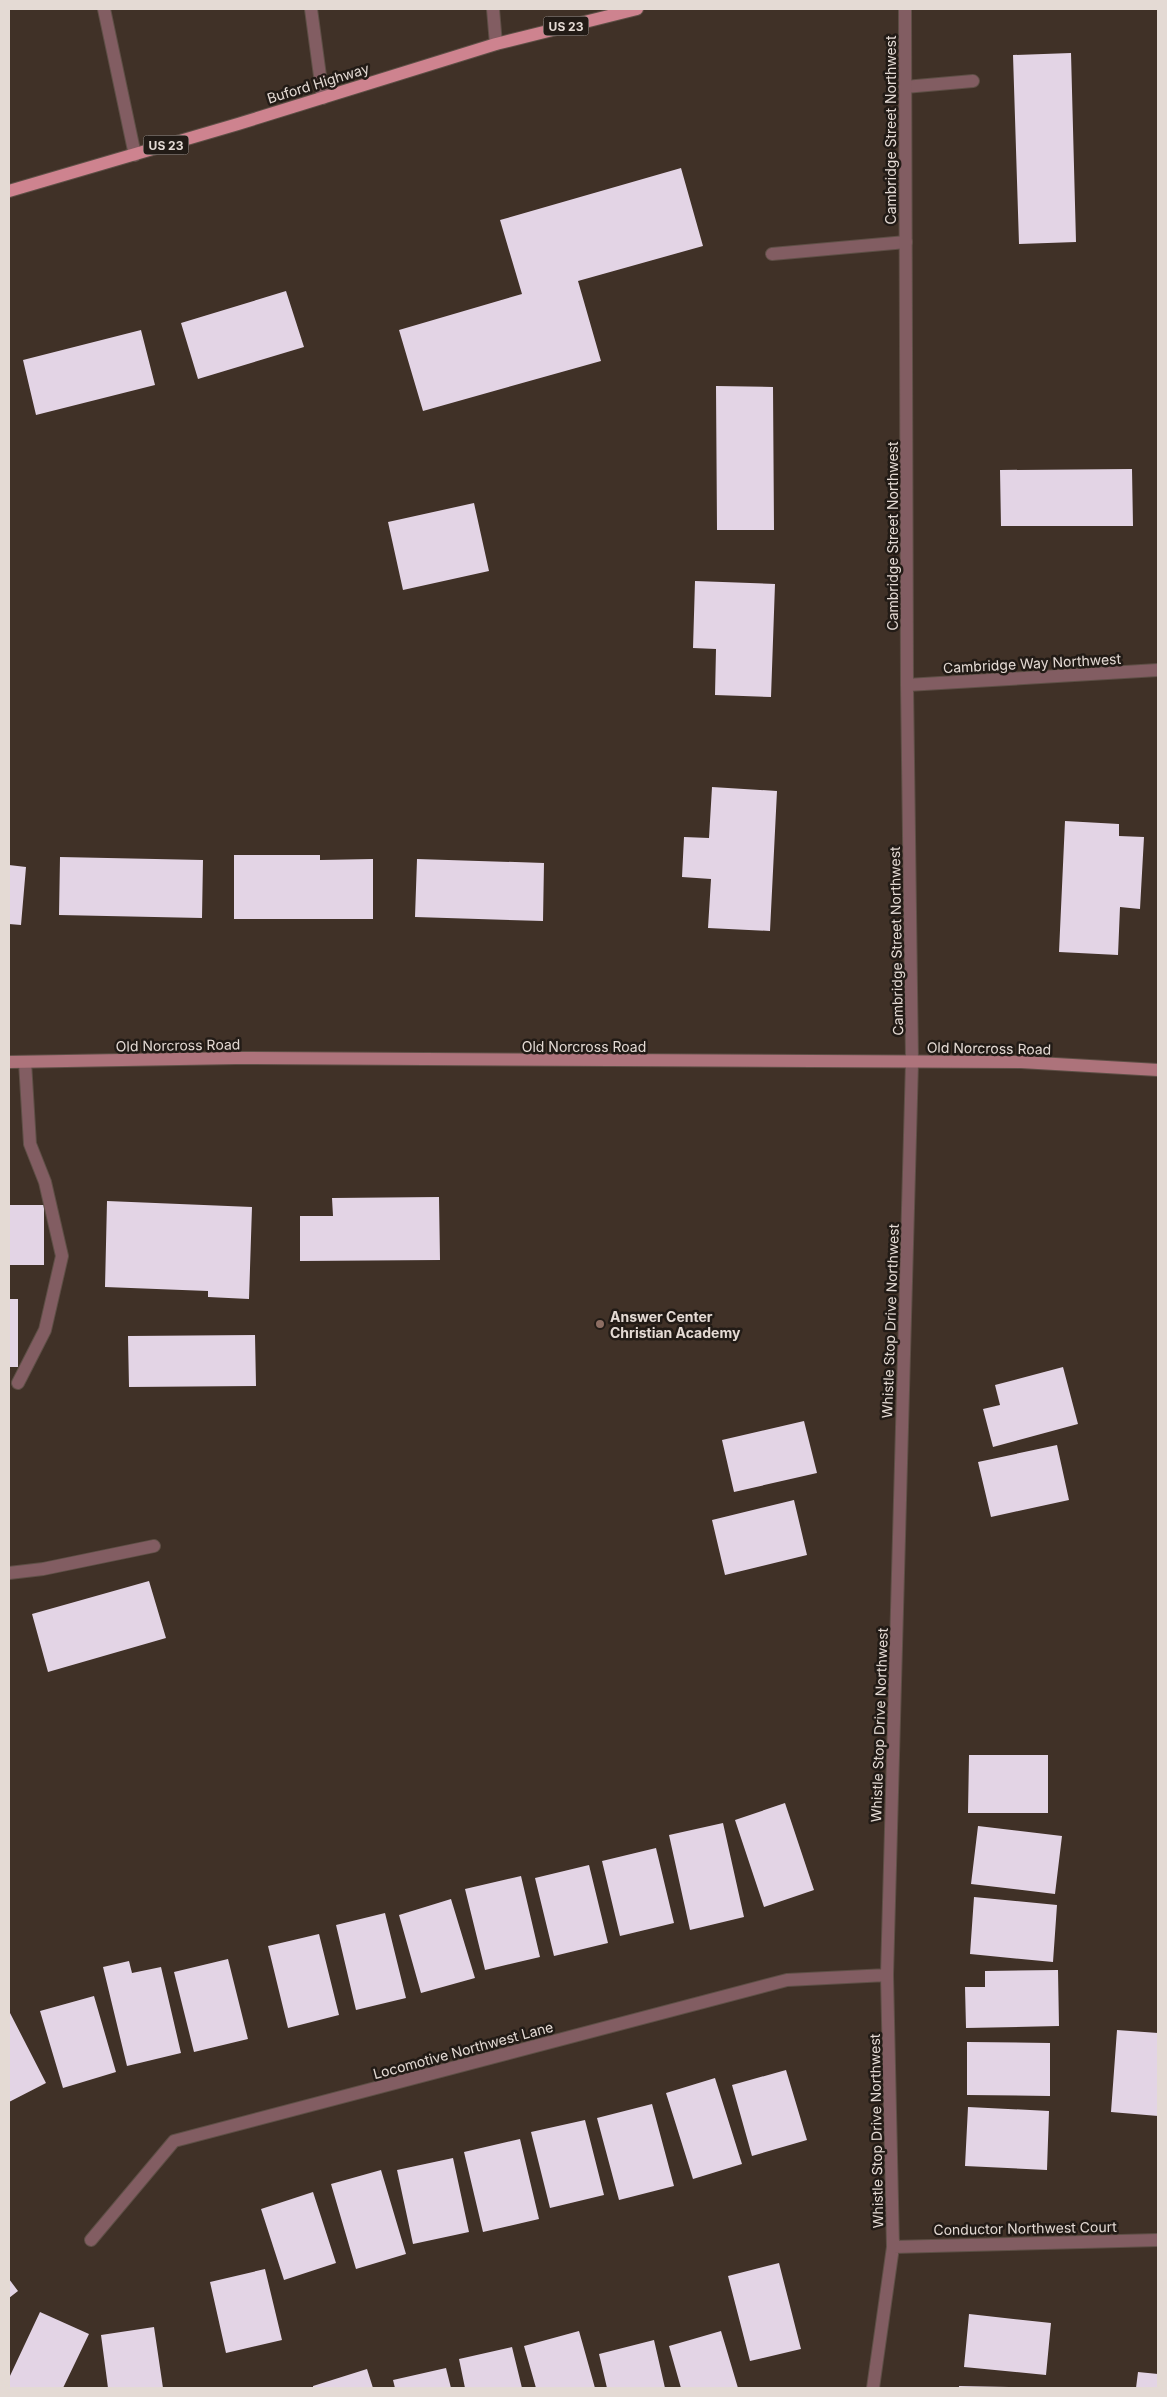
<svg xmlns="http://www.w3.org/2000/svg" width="1167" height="2397" font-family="Inter,sans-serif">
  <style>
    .building { fill: #e3d4e5 }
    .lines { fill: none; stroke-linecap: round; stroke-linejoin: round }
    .lane-casing { stroke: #5e4f46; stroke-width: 14 }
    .street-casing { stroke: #5e4f46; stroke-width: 14 }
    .secondary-casing { stroke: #5e4f46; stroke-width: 14 }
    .primary-casing { stroke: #5e4f46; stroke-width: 14 }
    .lane { stroke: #825d62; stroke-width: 12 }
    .street { stroke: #825d62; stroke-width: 12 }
    .secondary { stroke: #ad737b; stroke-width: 12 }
    .primary { stroke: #ce838f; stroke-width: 12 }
    .education-dot { fill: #8d6e63; stroke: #221b16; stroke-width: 2 }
    .labels { text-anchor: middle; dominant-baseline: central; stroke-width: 5; stroke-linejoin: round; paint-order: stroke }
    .shield { fill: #221b16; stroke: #aaa19b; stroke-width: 1 }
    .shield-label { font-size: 12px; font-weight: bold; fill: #e4dad4 }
    .street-label { font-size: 14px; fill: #e4dad4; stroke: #221b16 }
    .poi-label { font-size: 14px; font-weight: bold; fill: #e4dad4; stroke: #221b16; text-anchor: start }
  </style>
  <rect width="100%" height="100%" fill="#403127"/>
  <path class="building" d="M1071 53 1076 242 1019 244 1013 55Z
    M681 168 703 246 578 281 601 361 423 411 399 330 522 294 500 220Z
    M286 291 304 347 198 379 181 323Z
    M141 330 155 385 36 415 23 360Z
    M716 386 773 387 774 530H717Z
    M1132 469 1133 526H1001L1000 470Z
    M474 503 489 571 403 590 388 522Z
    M695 581 775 584 771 697 715 695 716 649 693 648Z
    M712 787 777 791 770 931 708 928 711 879 682 877 684 837 709 838Z
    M1065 821 1119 824V836L1144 837 1140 909 1120 907 1118 955 1059 952Z
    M234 855H320V860L373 859V919H234Z
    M60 857 203 860 202 918 59 915Z
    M417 859 544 863 543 921 415 917Z
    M9 865 26 867 21 925 9 924Z
    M439 1197 440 1260 300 1261V1216H333L332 1198Z
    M107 1201 252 1207 249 1299 208 1297V1291L105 1287Z
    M9 1205H44V1265H9Z
    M9 1299H18V1367H9Z
    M255 1335 256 1386 129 1387 128 1336Z
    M1063 1367 1078 1424 993 1447 983 1409 1000 1405 995 1385Z
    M804 1421 817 1473 734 1492 722 1440Z
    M1057 1445 1069 1500 991 1517 978 1462Z
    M794 1500 807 1555 725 1575 712 1520Z
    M149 1581 166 1638 48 1672 32 1614Z
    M969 1755H1048V1813H968Z
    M785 1803 814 1890 764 1907 735 1820Z
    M723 1823 744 1917 690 1930 669 1835Z
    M978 1826 1062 1836 1055 1894 971 1884Z
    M656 1848 674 1923 620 1936 602 1861Z
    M589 1865 608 1943 554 1956 535 1878Z
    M521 1876 540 1957 485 1970 465 1889Z
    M974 1897 1057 1905 1053 1962 970 1954Z
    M451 1899 475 1978 421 1993 399 1915Z
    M385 1913 406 1998 356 2010 336 1925Z
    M319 1934 339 2015 288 2028 268 1946Z
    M228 1959 248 2039 194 2052 174 1972Z
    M129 1961 132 1973 161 1967 181 2053 127 2066 103 1967Z
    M1058 1970 1059 2026 966 2028 965 1987H985V1971Z
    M94 1996 116 2072 63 2088 40 2011Z
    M9 2011 46 2083 9 2102Z
    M1117 2030 1158 2033V2116L1111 2112Z
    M967 2042 1050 2043V2096L967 2095Z
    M786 2070 807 2140 752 2156 732 2085Z
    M715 2078 742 2164 693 2179 666 2093Z
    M652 2104 674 2186 619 2200 597 2118Z
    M968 2107 1049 2111 1047 2170 965 2166Z
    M585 2120 604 2195 550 2208 531 2132Z
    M520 2139 539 2219 483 2232 464 2152Z
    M453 2158 469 2232 413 2244 397 2170Z
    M381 2170 406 2254 356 2269 331 2184Z
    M313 2192 336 2263 284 2280 261 2209Z
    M779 2263 801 2349 750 2361 728 2276Z
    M265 2269 282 2340 226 2353 210 2282Z
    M9 2279 18 2291 9 2298Z
    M40 2312 89 2334 63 2388H9V2378Z
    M969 2314 1051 2323 1046 2375 964 2367Z
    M154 2327 163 2388H108L101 2335Z
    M579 2331 595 2388H536L524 2346Z
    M721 2331 738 2388H681L669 2346Z
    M654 2340 665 2388H607L599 2354Z
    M512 2347 522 2388H465L459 2359Z
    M446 2368 451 2388H395L393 2380Z
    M367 2369 373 2388H313V2386Z
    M1138 2372 1158 2374V2388H1136Z
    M959 2386 1009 2387V2388H959Z"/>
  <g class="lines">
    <defs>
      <path id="lane" d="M104 9 135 155
        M311 9 323 98
        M905 87 973 81
        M772 254 906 242
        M18 1383 45 1330 62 1256 45 1182 30 1144 25 1062
        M9 1573 43 1569 154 1546"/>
      <path id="street" d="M493 9 496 44
        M907 685 1158 670
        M91 2240 174 2141 787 1980 887 1975
        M893 2247 1158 2240
        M873 2388 893 2247 887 1975 912 1062 907 685 905 9"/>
      <path id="secondary" d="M9 1062 236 1058 1021 1062 1158 1070"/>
      <path id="primary" d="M9 191 238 124 496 44 637 9"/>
    </defs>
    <use href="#lane" class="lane-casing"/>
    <use href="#street" class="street-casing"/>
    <use href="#secondary" class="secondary-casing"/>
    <use href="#primary" class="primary-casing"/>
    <use href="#lane" class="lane"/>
    <use href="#street" class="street"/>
    <use href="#secondary" class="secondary"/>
    <use href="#primary" class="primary"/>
  </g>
  <circle class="education-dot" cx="600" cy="1324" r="5"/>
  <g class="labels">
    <g class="shield">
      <rect x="543.5" y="16.5" width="45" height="19" rx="4"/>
      <rect x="143.5" y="135.5" width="45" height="19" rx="4"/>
    </g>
    <g class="shield-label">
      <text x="566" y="26">US 23</text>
      <text x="166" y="145">US 23</text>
    </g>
    <g class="street-label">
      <text transform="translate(318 83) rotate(-17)">Buford Highway</text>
      <text transform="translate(890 130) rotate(-90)">Cambridge Street Northwest</text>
      <text transform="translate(892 536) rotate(-90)">Cambridge Street Northwest</text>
      <text transform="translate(1032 663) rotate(-3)">Cambridge Way Northwest</text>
      <text transform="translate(896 941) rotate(-91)">Cambridge Street Northwest</text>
      <text transform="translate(178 1045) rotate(-1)">Old Norcross Road</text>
      <text x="584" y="1046">Old Norcross Road</text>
      <text transform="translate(989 1048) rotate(1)">Old Norcross Road</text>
      <text transform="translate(890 1321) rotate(-88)">Whistle Stop Drive Northwest</text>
      <text transform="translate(879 1725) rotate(-88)">Whistle Stop Drive Northwest</text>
      <text transform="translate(463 2050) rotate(-15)">Locomotive Northwest Lane</text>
      <text transform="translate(876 2131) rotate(-91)">Whistle Stop Drive Northwest</text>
      <text transform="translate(1025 2228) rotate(-1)">Conductor Northwest Court</text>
    </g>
    <g class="poi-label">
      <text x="610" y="1316">Answer Center<tspan x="610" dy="16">Christian Academy</tspan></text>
    </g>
  </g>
  <rect width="1167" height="2397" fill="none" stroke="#e4dad4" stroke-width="20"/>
</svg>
